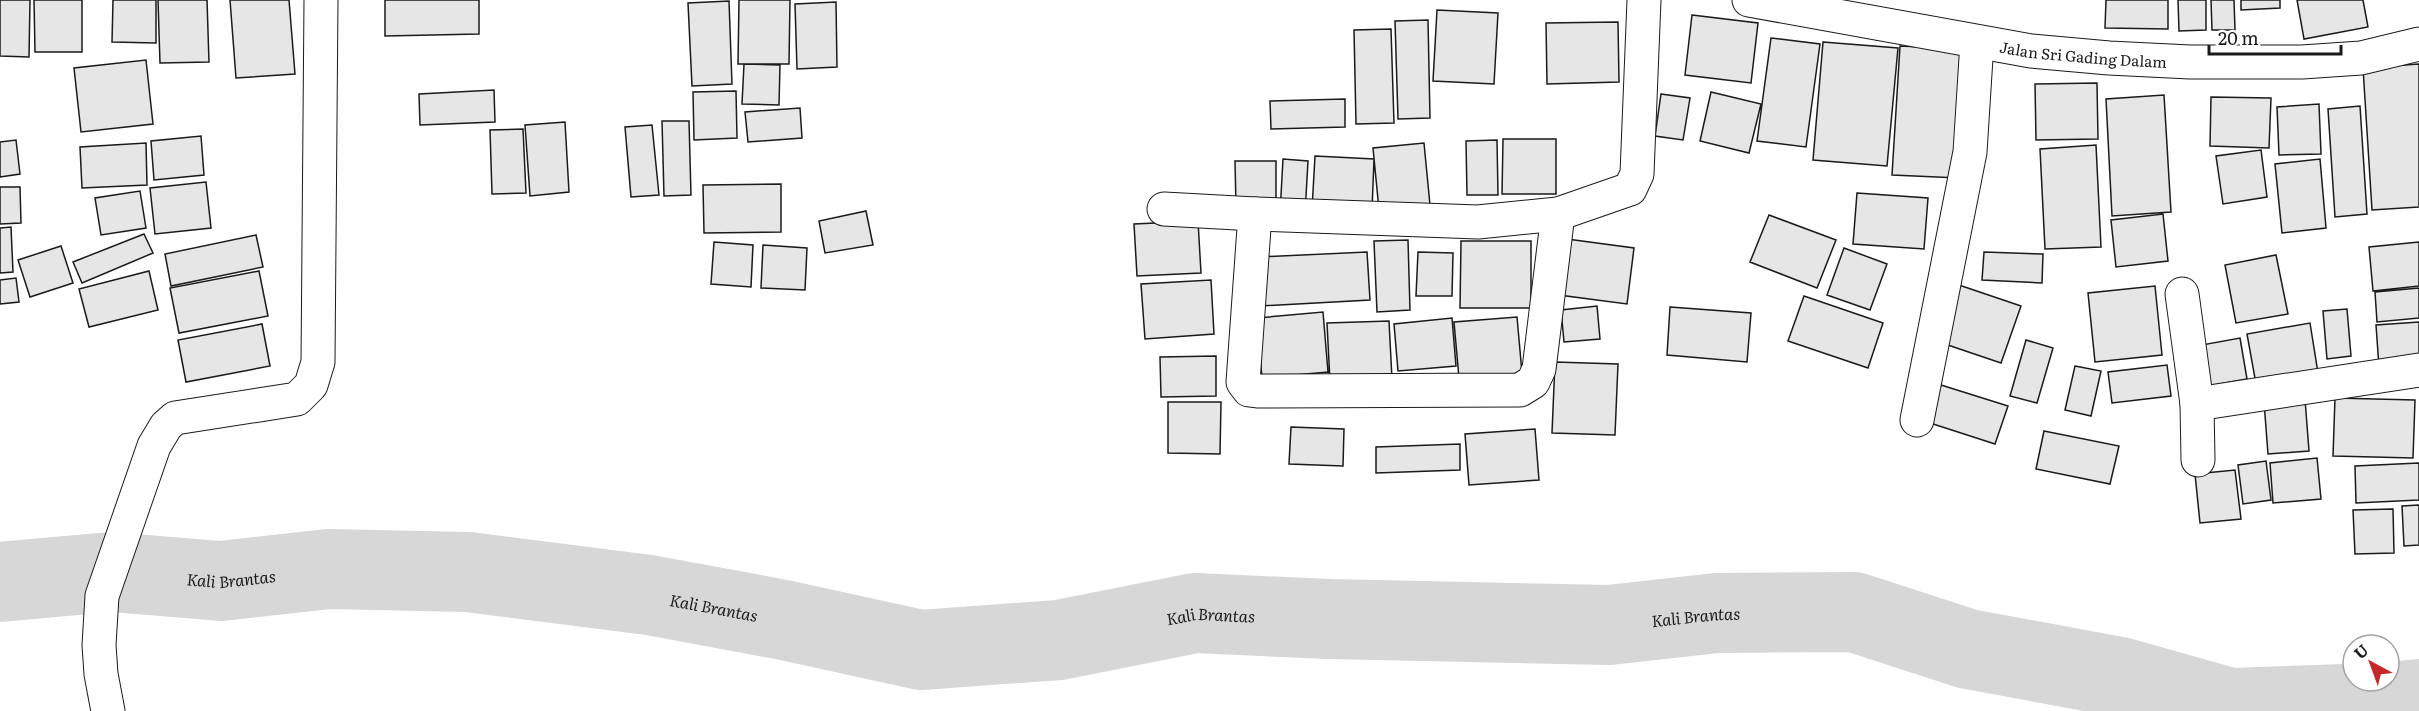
<svg xmlns="http://www.w3.org/2000/svg" width="2419" height="711" font-family="Literata,serif">
  <style>
    .lines { fill: none; stroke-linecap: round; stroke-linejoin: round }
    .river { stroke: #d7d7d7; stroke-width: 80 }
    .building { fill: #e6e6e6; stroke: #1a1a1a; stroke-width: 1.5 }
    .minor-casing { stroke: #1a1a1a; stroke-width: 35 }
    .minor { stroke: #fff; stroke-width: 33 }
    .labels { text-anchor: middle; dominant-baseline: central; stroke-width: 4.5; stroke-linejoin: round; paint-order: stroke }
    .street-label { font-size: 15px; fill: #1a1a1a; stroke: #fff }
    .water-label { font-size: 16px; font-style: italic; fill: #1a1a1a; stroke: #fff }
  </style>
  <rect width="100%" height="100%" fill="#fff"/>
  <g class="lines">
    <path class="river" id="s1" d="M0 582 111 572 221 581 329 569 468 572 649 595 784 620 921 650 1059 640 1195 613 1329 619 1609 625 1717 613 1854 612 1968 649 2120 677 2230 708 2373 703 2419 699"/>
  </g>
  <path class="building" d="M0 0H30L29 57 0 56Z
    M34 0H82V52H35Z
    M113 0H156V43L112 42Z
    M158 0H207L209 62 160 63Z
    M230 0H289L295 74 236 78Z
    M385 0H479V34L385 36Z
    M739 0H790L789 64H738Z
    M2106 0H2168V29L2105 28Z
    M2178 0H2206V30L2179 31Z
    M2211 0H2234L2235 30H2212Z
    M2241 0H2280V8L2241 10Z
    M2297 0H2363L2368 27 2304 39Z
    M729 1 732 84 692 86 688 3Z
    M836 2 837 67 797 69 795 4Z
    M1437 10 1498 13 1494 84 1433 81Z
    M1692 15 1758 23 1751 83 1685 75Z
    M1428 20 1430 118 1398 119 1395 21Z
    M1618 22 1619 82 1547 84 1546 23Z
    M1391 29 1394 123 1356 124 1354 30Z
    M1771 38 1820 44 1806 147 1757 141Z
    M1823 42 1898 48 1887 166 1813 160Z
    M1900 46 1966 49 1959 178 1892 175Z
    M146 60 153 124 81 132 74 68Z
    M744 64 780 65 779 105 742 104Z
    M2419 64V207L2372 210 2363 68Z
    M2097 83 2098 139 2036 140 2035 84Z
    M494 90 495 122 420 125 419 94Z
    M736 91 737 138 694 140 693 92Z
    M1711 92 1761 104 1749 153 1700 141Z
    M1661 94 1690 98 1683 140 1655 136Z
    M2164 95 2171 212 2112 216 2106 99Z
    M2211 97 2271 98 2269 148 2210 146Z
    M1345 99V127L1271 129 1270 101Z
    M2319 104 2321 154 2279 155 2277 107Z
    M2360 106 2367 214 2335 217 2328 109Z
    M800 108 802 138 748 142 745 112Z
    M662 121H689L691 195 664 196Z
    M565 122 569 192 530 196 525 125Z
    M652 125 659 195 631 197 625 127Z
    M523 129 526 193 492 194 490 130Z
    M201 136 204 175 154 180 151 141Z
    M1503 139H1556V194H1502Z
    M16 140 20 174 0 177V142Z
    M1497 140 1498 195H1467L1466 141Z
    M146 143 147 185 82 188 80 147Z
    M1424 143 1430 205 1379 210 1373 148Z
    M2096 145 2101 247 2045 249 2040 149Z
    M2261 150 2267 197 2223 204 2216 156Z
    M1315 156 1374 159 1372 211 1312 209Z
    M1283 159 1308 161 1305 214 1280 213Z
    M2320 159 2326 228 2282 233 2275 164Z
    M1235 161H1276V206H1236Z
    M206 182 211 228 155 234 150 188Z
    M781 184V232L704 233 703 185Z
    M0 187H20L21 223 0 224Z
    M140 191 146 228 101 235 95 198Z
    M1857 193 1928 198 1924 249 1853 244Z
    M866 211 873 245 825 253 819 221Z
    M2163 214 2168 261 2116 267 2111 220Z
    M1769 215 1836 240 1817 288 1750 262Z
    M1198 221 1201 273 1137 276 1134 224Z
    M11 227 13 272 0 273V228Z
    M144 234 153 253 82 283 73 262Z
    M256 235 263 267 171 286 165 254Z
    M1567 239 1634 248 1627 304 1559 295Z
    M1408 240 1410 310 1377 312 1374 241Z
    M1461 241H1531V308H1460Z
    M714 242 753 245 751 287 711 284Z
    M2419 242V286L2373 291 2369 247Z
    M763 245 807 248 805 290 761 288Z
    M61 246 73 283 30 297 18 260Z
    M1844 248 1887 264 1870 310 1827 295Z
    M1367 252 1370 300 1260 306 1258 257Z
    M1418 252 1453 253 1452 296H1416Z
    M1984 252 2043 254 2042 283 1982 280Z
    M2276 255 2288 314 2236 323 2225 265Z
    M149 271 158 310 89 327 79 289Z
    M259 271 268 316 179 333 170 288Z
    M16 278 19 302 0 304V280Z
    M1211 280 1214 334 1145 339 1141 284Z
    M1956 284 2021 306 2001 363 1936 341Z
    M2155 286 2162 355 2095 362 2088 293Z
    M2419 288V318L2377 322 2375 292Z
    M1804 296 1883 323 1868 368 1788 341Z
    M1597 306 1600 339 1564 342 1561 310Z
    M1670 307 1751 313 1747 362 1667 355Z
    M2347 309 2351 356 2327 359 2323 311Z
    M1323 312 1328 372 1262 378 1257 318Z
    M1517 317 1522 373 1459 378 1454 322Z
    M1452 318 1456 366 1398 371 1394 324Z
    M1389 321 1392 379 1330 382 1327 323Z
    M2419 322V365L2379 367 2376 325Z
    M2310 323 2318 373 2256 384 2247 334Z
    M262 324 270 366 186 382 178 340Z
    M2240 338 2247 379 2203 387 2196 346Z
    M2026 340 2053 348 2037 403 2010 396Z
    M1216 356V396L1161 397 1160 357Z
    M1555 362 1618 364 1615 435 1552 433Z
    M2167 365 2171 396 2112 403 2108 372Z
    M2075 366 2101 371 2091 416 2065 410Z
    M1941 385 2008 406 1995 444 1930 423Z
    M2335 398 2415 400 2413 458 2333 456Z
    M2305 399 2309 451 2268 454 2264 402Z
    M1168 402H1221L1220 454 1168 453Z
    M1291 427 1344 429 1343 466 1289 464Z
    M1535 429 1539 480 1469 485 1465 434Z
    M2044 431 2119 446 2110 484 2036 469Z
    M1460 444V470L1376 473V447Z
    M2317 458 2321 499 2273 503 2270 463Z
    M2266 461 2271 500 2243 504 2238 465Z
    M2419 463V500L2356 503 2355 466Z
    M2235 470 2241 519 2200 523 2195 474Z
    M2419 505V545L2404 546 2402 506Z
    M2393 509 2394 553 2355 554 2353 510Z"/>
  <g class="lines">
    <defs>
      <g id="minor">
        <path id="s2" d="M1749 0 2031 51 2109 58 2190 62H2302L2361 58 2419 44"/>
        <path d="M1164 209 1255 214 1478 222 1558 214 1630 189 1637 174 1644 0"/>
        <path d="M1255 214 1243 382 1249 390 1257 391 1520 390 1533 382 1539 369 1558 214"/>
        <path d="M2182 294 2197 404 2198 460"/>
        <path d="M2197 404 2419 370"/>
        <path d="M1917 420 1970 152 1977 42"/>
        <path d="M108 711 101 674 99 645 102 596 154 446 166 426 175 418 297 399 311 385 318 362 321 0"/>
      </g>
    </defs>
    <use href="#minor" class="minor-casing"/>
    <use href="#minor" class="minor"/>
  </g>
  <g class="labels">
    <g class="street-label">
      <text stroke="none"><textPath href="#s2" startOffset="339">Jalan Sri Gading Dalam</textPath></text>
    </g>
    <g class="water-label">
      <text stroke="none"><textPath href="#s1" startOffset="232">Kali Brantas</textPath></text>
      <text stroke="none"><textPath href="#s1" startOffset="718">Kali Brantas</textPath></text>
      <text stroke="none"><textPath href="#s1" startOffset="1222">Kali Brantas</textPath></text>
      <text stroke="none"><textPath href="#s1" startOffset="1708">Kali Brantas</textPath></text>
    </g>
  </g>
  <g transform="translate(2371 663) rotate(319)"><circle r="28" fill="#ffffff" stroke="#a3a3a3" stroke-width="1.5"/>
  <path d="M0-4.5L10 22L0 15L-10 22Z" fill="#c62828"/>
  <text y="-9" font-size="16" font-weight="bold" text-anchor="middle" fill="#1a1a1a">U</text>
  </g>
  <path d="M2209 45v9h132v-9" fill="none" stroke="#1a1a1a" stroke-width="3"/>
  <text x="2218" y="45" font-size="18" fill="#1a1a1a" stroke="#ffffff" stroke-width="4.5" paint-order="stroke">20 m</text>
</svg>
